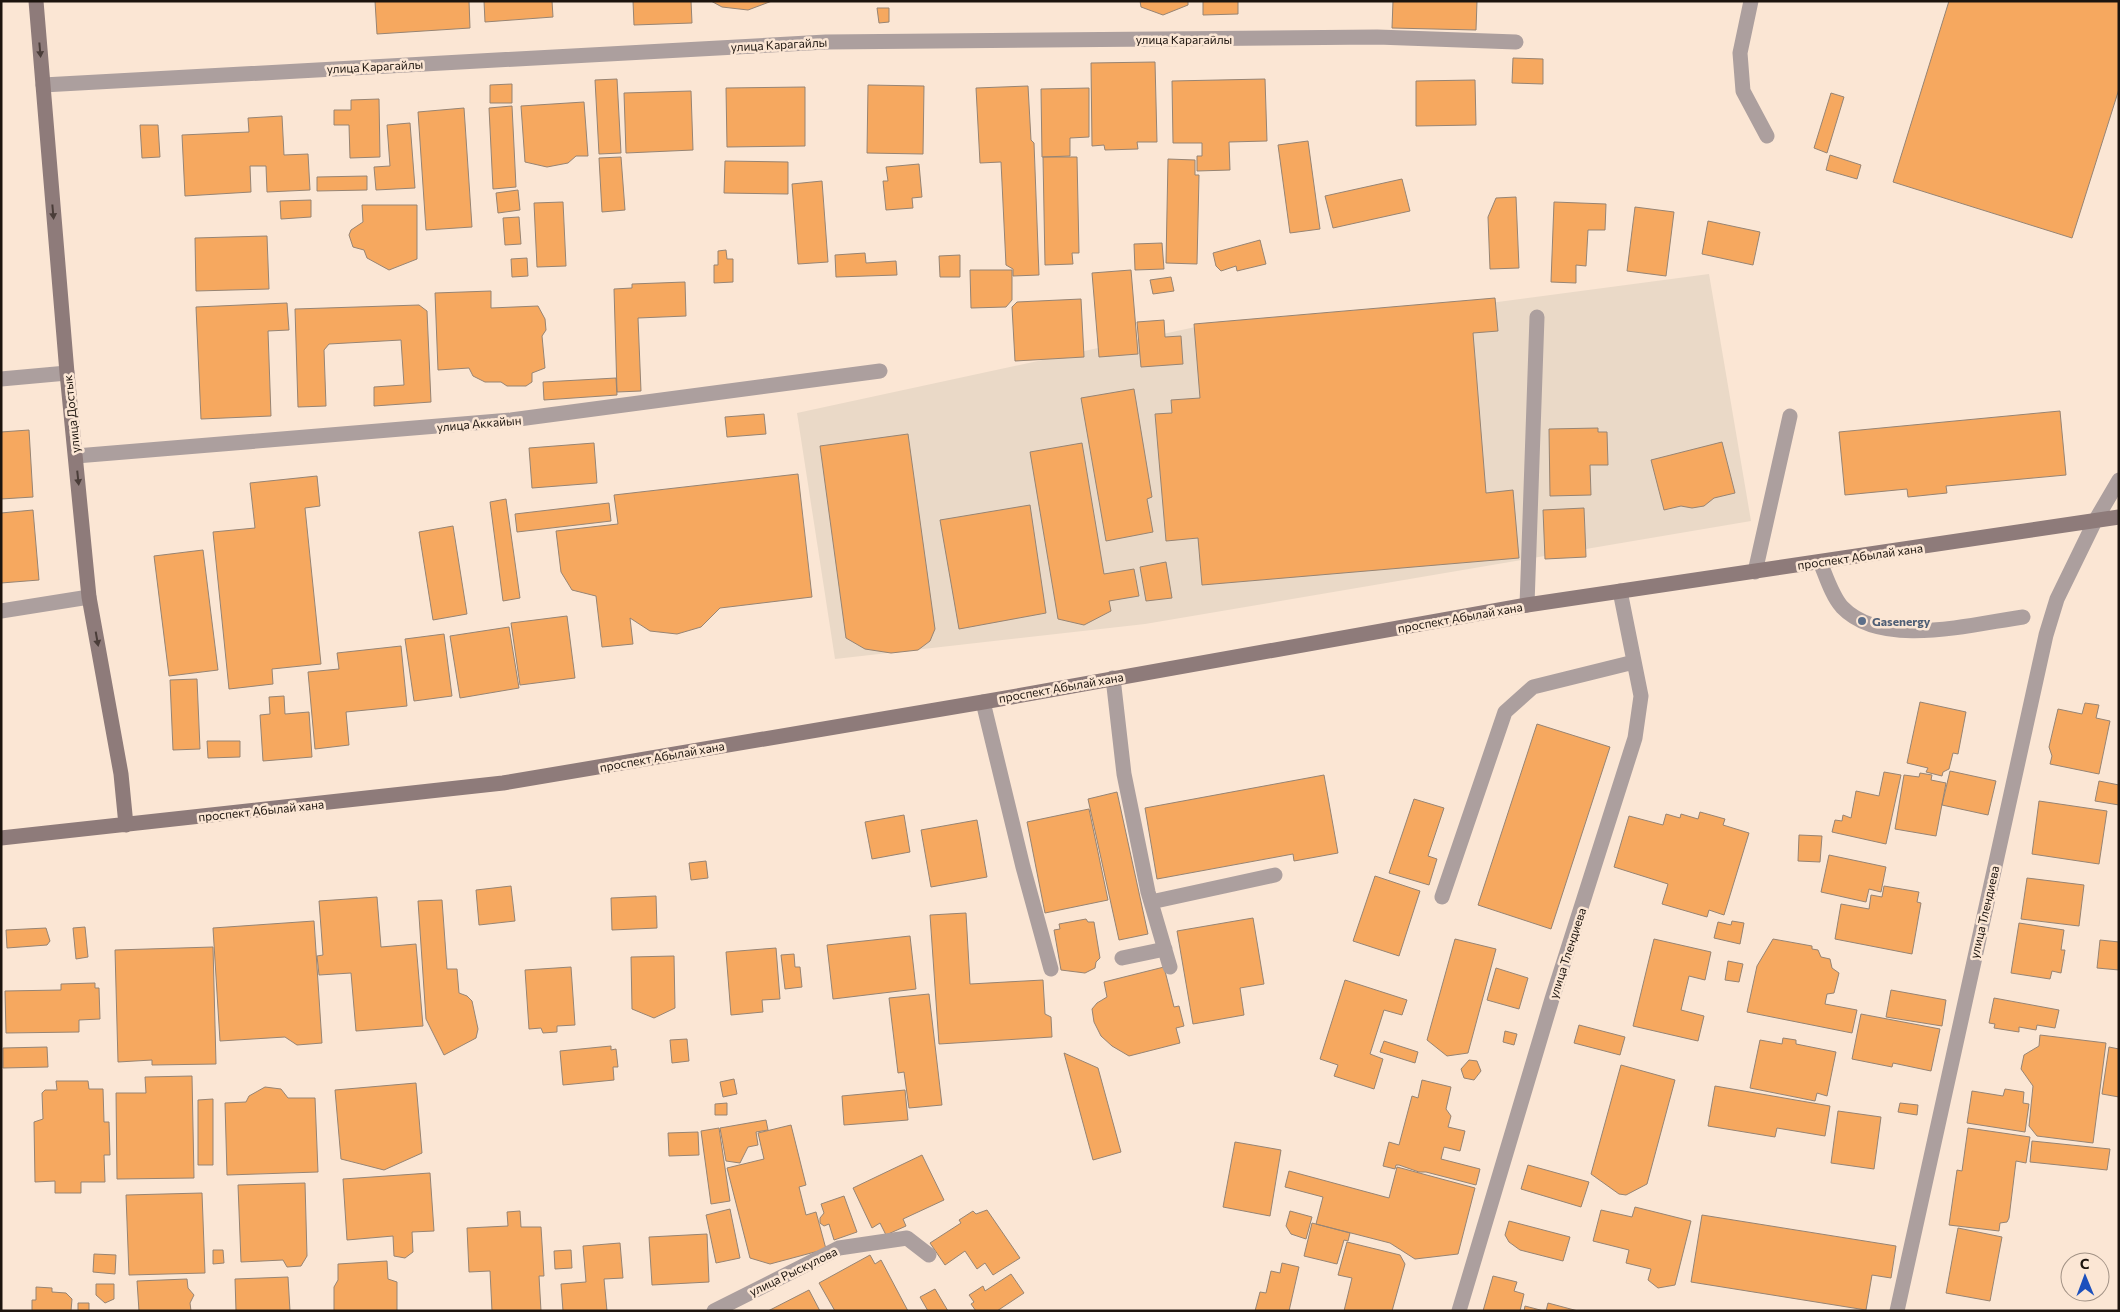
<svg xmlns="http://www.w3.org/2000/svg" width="2120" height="1312" font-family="Commissioner,sans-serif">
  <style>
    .commercial { fill: #ead9c7 }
    .building { fill: #f6a85f; stroke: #978473 }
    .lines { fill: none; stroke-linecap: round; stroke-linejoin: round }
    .lane { stroke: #ac9f9e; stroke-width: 15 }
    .street { stroke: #ac9f9e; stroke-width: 15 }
    .secondary { stroke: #8e7b7a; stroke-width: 15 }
    .oneway { fill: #4a3d39 }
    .service-dot { fill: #5c6f8a; stroke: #fbe6d4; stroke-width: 2 }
    .labels { text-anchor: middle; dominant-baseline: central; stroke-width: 5; stroke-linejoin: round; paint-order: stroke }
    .street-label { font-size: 12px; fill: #1c140e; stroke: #fbe6d4 }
    .service-label { font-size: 12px; font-weight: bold; fill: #4e5e75; stroke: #fbe6d4; text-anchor: start }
  </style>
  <rect width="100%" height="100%" fill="#fbe6d4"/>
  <path class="commercial" d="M1709 274 1751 521 1145 624 835 659 797 413 1200 326 1475 305Z"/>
  <path class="building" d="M375 1H469L470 28 377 34Z
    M484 1H552L553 17 485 22Z
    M633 1H691L692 23 634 25Z
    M711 1H772L748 10 722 7Z
    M1140 1H1188V5L1163 15 1141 7Z
    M1203 1H1238V14L1203 15Z
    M1393 1H1477L1476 30 1392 28Z
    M1949 1H2119V89L2072 238 1893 182Z
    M877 8H889V22L879 23Z
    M1513 58 1543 59V84L1512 83Z
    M1155 62 1157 142H1137L1138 149 1105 150 1104 145 1092 146 1091 63Z
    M617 79 621 153 599 154 595 80Z
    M1265 79 1267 141 1229 142 1230 170 1197 171V156H1202V143H1173L1172 81Z
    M1475 80 1476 125 1416 126V81Z
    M512 84V103H490V85Z
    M868 85 924 86 923 154 867 153Z
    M1028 86 1031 140 1034 143 1039 275 1013 276V269L1006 265 1001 162 980 163 976 88Z
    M805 87V146L727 147 726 88Z
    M1089 88V137L1070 138V156L1042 157 1041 89Z
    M691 91 693 150 626 153 624 93Z
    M1831 93 1844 97 1827 153 1814 148Z
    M379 99 380 157 350 158 349 125H334V110H351V100Z
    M584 102 588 156H576L568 163 547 167 525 162 521 106Z
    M512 106 516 187 493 189 489 108Z
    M464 108 472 227 426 230 418 112Z
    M282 116 284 155 308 154 310 190 267 192 266 166H250L251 192 185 196 182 135 249 132 248 118Z
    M410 123 415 188 376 190 374 167 390 166 387 125Z
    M140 125H158L160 157 142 158Z
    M1308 141 1320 229 1290 233 1278 145Z
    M1830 155 1861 165 1857 179 1826 170Z
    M621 157 625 210 602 212 599 158Z
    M1043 157H1077L1079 253H1072L1073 264 1045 265Z
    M1168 159 1195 160V175H1199L1197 264 1166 263Z
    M725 161 788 162V194L724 193Z
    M919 164 922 197 912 198 913 208 886 210 883 181H888L886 167Z
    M367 176V190L317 191V177Z
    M1402 179 1410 211 1333 228 1325 196Z
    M822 181 828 262 798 264 792 184Z
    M518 190 520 210 498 213 496 193Z
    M1516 197 1519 268 1490 269 1488 217 1496 198Z
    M311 200V217L281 219 280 201Z
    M563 202 566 266 537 267 534 203Z
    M1554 202 1606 204 1605 230H1588L1586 266 1576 265V283L1551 282Z
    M362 205H417V259L389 270 367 258 364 250 353 247 349 235 351 230 363 222Z
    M1635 207 1674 212 1666 276 1627 271Z
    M519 217 521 244 505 245 503 218Z
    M1708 221 1760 232 1753 265 1702 254Z
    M267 236 269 289 196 291 195 238Z
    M1260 240 1266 264 1237 271 1236 266 1221 271 1216 266 1213 253Z
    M1162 243 1164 269 1135 270 1134 244Z
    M726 250 727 259H733V282L714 283V265H718V251Z
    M865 253 866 263 896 261 897 275 836 277 835 255Z
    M960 255V277H940L939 256Z
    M527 258 528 276 512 277 511 259Z
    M970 270H1012V300L1006 307 971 308Z
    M1131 270 1138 354 1099 357 1092 273Z
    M1171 277 1174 291 1153 294 1150 280Z
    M685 282 686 316 638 318 641 391 617 392 614 289 632 288V284Z
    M491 291V308L538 306 545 319 546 330 542 336 545 368 532 373V382L526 386H507L501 382H485L473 376 469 368 438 370 435 293Z
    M1495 298 1498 331 1473 333 1486 493 1513 490 1519 558 1202 585 1198 538 1166 541 1155 414 1172 413 1171 400 1200 398 1194 324Z
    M1081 299 1084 357 1015 361 1012 307 1017 302Z
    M287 303 289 330 268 331 271 416 201 419 196 307Z
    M419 305 427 311 431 402 374 406V387L404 385 401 340 329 344 324 350 326 406 298 407 295 309Z
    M1164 320 1165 337 1181 336 1183 364 1141 367 1137 322Z
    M616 378 617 395 544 400 543 382Z
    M1134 389 1152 497 1147 499 1153 532 1106 541 1081 398Z
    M2060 411 2066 475 1946 486 1947 493 1908 497 1907 489 1845 495 1839 432Z
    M764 414 766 434 727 437 725 417Z
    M1598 428V432H1607L1608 465H1590L1591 495 1550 496 1549 429Z
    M29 430 33 497 1 499V432Z
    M908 434 935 629 930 641 918 650 891 653 865 649 846 638 820 446Z
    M1722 442 1735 493 1714 498 1704 506 1692 508 1681 506 1664 510 1651 460Z
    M594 443 597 483 532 488 529 448Z
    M1082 443 1104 574 1134 569 1139 596 1109 601 1111 611 1084 625 1058 619 1030 452Z
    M798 474 812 597 720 608 701 627 677 634 650 631 630 618 633 644 602 647 596 596 572 590 561 572 556 531 618 524 614 495Z
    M317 476 320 506 305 508 321 664 272 669 273 684 229 689 213 532 255 528 250 483Z
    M506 499 520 598 503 601 490 502Z
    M609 503 611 521 517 532 515 514Z
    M1030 505 1046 613 959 629 940 520Z
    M1584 508 1586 557 1545 559 1543 510Z
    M33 510 39 580 1 583V513Z
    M453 526 467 614 433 620 419 532Z
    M203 550 218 670 169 676 154 556Z
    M1166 562 1172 598 1146 601 1140 567Z
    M567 616 575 678 520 685 511 623Z
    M509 627 519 688 460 698 450 636Z
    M444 634 452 696 414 701 405 639Z
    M401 646 407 706 346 712 349 745 315 749 308 672 339 669 337 653Z
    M197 679 200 749 173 750 170 680Z
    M284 696 285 714 309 712 312 757 263 761 260 715 270 714 269 697Z
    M1920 702 1966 712 1958 754 1953 753 1949 769 1943 772 1942 776 1926 772 1928 768 1907 763Z
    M2085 703 2099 705 2096 718 2110 721 2099 774 2050 764 2052 756 2049 747 2058 709 2082 714Z
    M1537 724 1610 747 1551 929 1478 905Z
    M207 741H240V757L208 758Z
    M1950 771 1996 781 1988 815 1942 805Z
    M1884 772 1901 775 1886 844 1832 832 1835 820 1842 821 1843 815 1851 818 1856 791 1879 796Z
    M1920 773 1932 775 1931 780 1946 783 1936 836 1895 829 1904 775 1919 777Z
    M1324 775 1338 853 1294 861 1293 854 1157 879 1145 808Z
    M2099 781 2119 785V805L2095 801Z
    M1117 792 1148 934 1119 940 1088 799Z
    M1414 799 1444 808 1428 856 1437 859 1429 885 1389 873Z
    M2039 801 2107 811 2099 864 2032 854Z
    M1089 809 1108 900 1045 913 1027 822Z
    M1700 812 1725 819 1723 825 1749 833 1724 915 1709 910 1707 917 1662 904 1668 884 1614 867 1629 816 1663 825 1666 814 1680 818 1681 814 1698 819Z
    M904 815 910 852 872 859 865 822Z
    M977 820 987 877 931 887 921 830Z
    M1799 835 1822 836 1820 862 1798 861Z
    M1829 855 1886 867 1881 892 1869 889 1866 902 1821 892Z
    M706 861 708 878 691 880 689 863Z
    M1375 876 1420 891 1399 956 1353 941Z
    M2027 878 2084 885 2079 926 2021 919Z
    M511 886 515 921 479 925 476 890Z
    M1884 886 1919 892 1917 902 1921 903 1912 954 1835 939 1841 904 1869 909 1871 895 1882 897Z
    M656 896 657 928 612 930 611 898Z
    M377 897 381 947 416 944 423 1026 356 1031 351 973 319 975 317 956 323 955 319 901Z
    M442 900 447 969H457L459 993 467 996 472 1001 478 1029 476 1038 444 1055 426 1019 418 901Z
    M966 913 970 984 1043 980 1045 1014 1051 1017 1052 1037 939 1044 930 915Z
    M1253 918 1264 984 1240 988 1244 1015 1193 1024 1177 931Z
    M1086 919 1088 922H1094L1100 958 1096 962 1095 968 1085 973 1061 970 1054 930 1060 929 1059 924Z
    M314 921 322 1043 297 1045 285 1037 220 1041 213 928Z
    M1732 921 1744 923 1740 944 1714 938 1718 922 1731 925Z
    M2019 923 2064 930 2061 950H2065L2061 973 2052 971 2050 979 2011 973Z
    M85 927 88 957 76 959 73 928Z
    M46 928 50 941 47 945 7 948 6 930Z
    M910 936 916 989 833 999 827 945Z
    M1455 939 1496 949 1468 1053 1447 1056 1427 1040Z
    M1654 939 1711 952 1705 980 1689 976 1681 1010 1704 1016 1698 1041 1633 1026Z
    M1773 939 1812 946V949L1818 950 1821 957 1830 959 1832 968 1839 973 1834 993 1827 994 1825 1004 1857 1010 1852 1033 1747 1012 1757 966Z
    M2100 940 2119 942V970L2097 968Z
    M213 947 216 1064 152 1065V1060L118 1062 115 950Z
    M776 948 780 999 762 1000 763 1012 731 1015 726 952Z
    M794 954 795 967H800L802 987 785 989 781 955Z
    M674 956 675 1008 654 1018 632 1009 631 957Z
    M1728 961 1743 964 1739 982 1725 980Z
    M571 967 575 1025 557 1026V1032L543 1033 541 1028 529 1029 525 970Z
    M1164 967 1174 1007 1179 1006 1184 1026 1176 1028 1180 1043 1129 1056 1112 1046 1101 1036 1094 1022 1092 1009 1097 1003 1107 997 1104 982Z
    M1496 968 1528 978 1519 1009 1487 1000Z
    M1345 980 1407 1000 1402 1015 1384 1010 1370 1054 1383 1059 1374 1089 1334 1076 1338 1065 1320 1059Z
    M95 983V988H99L100 1019 79 1020V1032L6 1033 5 991 61 990V984Z
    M1891 990 1946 1000 1942 1026 1886 1017Z
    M929 994 942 1105 909 1108 904 1072 898 1073 889 998Z
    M1994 998 2059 1010 2055 1028 2037 1025 2036 1030 2019 1027V1032L1994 1028 1995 1024 1989 1023Z
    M1861 1014 1940 1029 1931 1071 1893 1063 1892 1067 1852 1059Z
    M1579 1025 1625 1037 1620 1055 1574 1043Z
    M1505 1031 1517 1034 1514 1045 1503 1042Z
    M2040 1035 2106 1043 2093 1143 2037 1136 2029 1126 2033 1086 2021 1069 2024 1055 2039 1046Z
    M1783 1038 1796 1040V1044L1836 1052 1827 1096 1817 1093 1815 1101 1750 1088 1760 1040 1782 1044Z
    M687 1039 689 1061 672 1063 670 1040Z
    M1384 1041 1418 1052 1415 1063 1380 1052Z
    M611 1046V1050L616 1049 618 1067H613L614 1080 563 1085 560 1051Z
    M47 1047 48 1067 3 1068V1048Z
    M2109 1047 2119 1049V1097L2102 1094Z
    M1064 1053 1098 1068 1121 1152 1093 1160Z
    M1469 1060 1477 1061 1481 1071 1474 1080 1464 1078 1461 1069Z
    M1621 1065 1675 1080 1647 1184 1626 1195 1619 1194 1591 1174Z
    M192 1076 194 1178 117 1179 116 1093H146L145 1077Z
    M734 1079 737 1094 723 1097 720 1082Z
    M1422 1080 1451 1087 1446 1109 1451 1116 1448 1127 1465 1131 1460 1151 1444 1147 1441 1159 1480 1169 1476 1185 1426 1172H1419L1399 1165H1396L1395 1169 1383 1166 1389 1142 1399 1145 1412 1096 1418 1098Z
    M56 1081H88L89 1089H103L104 1122H109L110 1155H104L105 1182H81V1193H55V1181L35 1182 34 1122 43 1119 42 1093 45 1090H57Z
    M416 1083 422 1153 384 1170 341 1159 335 1090Z
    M1715 1086 1830 1106 1825 1136 1777 1128 1775 1137 1708 1126Z
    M265 1087 281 1089 288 1098H315L318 1172 227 1175 225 1103 246 1102 249 1096Z
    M2005 1089 2024 1092 2023 1103 2029 1104 2025 1132 1967 1123 1972 1091 2003 1096Z
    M905 1090 908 1120 844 1125 842 1096Z
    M213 1099V1165H198V1100Z
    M727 1103V1115H715V1104Z
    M1900 1103 1918 1105 1917 1115 1898 1112Z
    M1838 1111 1881 1117 1874 1169 1831 1163Z
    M766 1120 768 1130 756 1132 758 1145 748 1147 740 1163 726 1161 720 1128Z
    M791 1125 806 1185 799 1187 806 1215 816 1212 826 1249 770 1264 750 1258 727 1168 764 1159 758 1133Z
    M719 1128 730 1201 711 1204 701 1131Z
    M1968 1128 2030 1137 2026 1163 2016 1161 2009 1218 2007 1222 2000 1223 1999 1231 1949 1225 1957 1170 1962 1171Z
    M698 1132 699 1155 669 1156 668 1133Z
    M2032 1141 2110 1149 2107 1170 2030 1162Z
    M1235 1142 1281 1150 1270 1216 1223 1207Z
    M922 1155 944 1200 903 1219 906 1226 886 1235 880 1223 872 1228 853 1188Z
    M1528 1165 1589 1182 1581 1207 1521 1189Z
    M1397 1167 1475 1188 1458 1254 1415 1259 1390 1243 1316 1224 1323 1197 1285 1187 1289 1171 1389 1198Z
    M430 1173 434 1231 412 1232 413 1252 405 1258 394 1256 393 1236 347 1240 343 1179Z
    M305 1183 307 1256 301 1266 287 1267 283 1260 241 1262 238 1185Z
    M202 1193 205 1273 129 1275 126 1195Z
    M844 1196 857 1232 834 1240 829 1224 824 1226 820 1223V1218L824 1213 821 1204Z
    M1635 1207 1691 1221 1675 1285 1658 1288 1648 1280 1651 1269 1626 1263 1629 1250 1593 1241 1601 1210 1632 1217Z
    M730 1209 740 1258 716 1263 706 1215Z
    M987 1210 1020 1258 993 1275 985 1263 977 1269 965 1251 945 1265 930 1243 961 1223 959 1220 973 1211 976 1214Z
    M520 1211 521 1227H541L544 1276H539L541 1311H492L490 1271 469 1272 467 1228 508 1226 507 1212Z
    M1290 1211 1312 1217 1306 1239 1291 1234 1286 1226Z
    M1702 1215 1896 1246 1891 1278 1872 1275 1866 1310 1691 1282Z
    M1509 1221 1570 1237 1563 1261 1520 1250 1509 1242 1505 1235Z
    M1312 1223 1350 1233 1348 1241 1344 1240 1337 1264 1304 1256Z
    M1958 1228 2002 1237 1990 1301 1946 1293Z
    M707 1234 709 1282 652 1285 649 1237Z
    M1347 1242 1400 1255 1405 1264 1392 1311H1344L1352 1278 1338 1275Z
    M620 1243 623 1278 604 1279 607 1311H563L561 1284 586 1282 583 1246Z
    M213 1250H223L224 1263 213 1264Z
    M571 1250 572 1268 555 1269 554 1251Z
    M94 1254 116 1255 115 1274 93 1272Z
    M870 1255 875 1264 881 1260 908 1311H835L819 1283Z
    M387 1261 388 1279 397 1282V1311H334V1287L338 1280V1264Z
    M1282 1263 1299 1267 1289 1311H1255L1260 1292 1266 1293 1271 1271 1280 1273Z
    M1011 1274 1024 1293 997 1311H976L971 1304 974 1302 969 1295 983 1286 985 1291Z
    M1493 1276 1517 1282 1514 1291 1524 1294 1520 1311H1483Z
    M288 1277 290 1311H236L235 1279Z
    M187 1279 188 1288 194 1295 190 1303 191 1311H139L137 1281Z
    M96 1284H114V1299L105 1303 96 1295Z
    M36 1287 52 1288V1292L66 1293 72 1299 71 1311H32V1300H36Z
    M935 1289 948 1311H928L920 1297Z
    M809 1290 820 1311H768Z
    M78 1303H89V1311H78Z
    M1548 1303 1578 1311H1546Z
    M1525 1306 1544 1311H1524Z"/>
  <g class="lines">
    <path class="lane" d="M1751 1 1740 53 1743 91 1767 136
      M2095 521 2119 480
      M1820 562C1826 576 1832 596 1842 607 1882 649 1972 624 2023 617
      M1755 572 1790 416
      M1527 605 1537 317"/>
    <path class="street" d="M43 85 826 42 1377 37 1516 42
      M1 379 67 373
      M76 456 511 420 880 371
      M1 611 89 597
      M1113 678 1124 774 1148 892 1170 967
      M983 702 1023 867 1051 969
      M1442 897 1505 712 1533 687 1634 662
      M1151 902 1275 875
      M1122 958 1165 949
      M714 1311 839 1248 907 1238 929 1255
      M1459 1311 1552 999 1635 738 1641 696 1620 591
      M1897 1311 2046 635 2057 599 2095 521"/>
    <path class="secondary" d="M36 1 67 373 89 597 121 774 126 825
      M1 838 503 783 983 702 1527 605 2119 517"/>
  </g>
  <defs><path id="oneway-solid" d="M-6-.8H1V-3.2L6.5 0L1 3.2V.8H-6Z" transform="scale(1.25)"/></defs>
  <g class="oneway">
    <use href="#oneway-solid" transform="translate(40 50) rotate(85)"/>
    <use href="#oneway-solid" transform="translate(53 212) rotate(85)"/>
    <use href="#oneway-solid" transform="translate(78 478) rotate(84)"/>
    <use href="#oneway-solid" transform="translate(97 639) rotate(80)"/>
  </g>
  <circle class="service-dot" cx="1862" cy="621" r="5"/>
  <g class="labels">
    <g class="street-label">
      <text x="1184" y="39">улица Карагайлы</text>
      <text transform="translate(779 44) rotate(-3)">улица Карагайлы</text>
      <text transform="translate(375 66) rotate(-3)">улица Карагайлы</text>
      <text transform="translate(71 414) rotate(-96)">улица Достык</text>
      <text transform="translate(479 423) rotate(-5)">улица Аккайын</text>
      <text transform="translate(1860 556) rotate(-8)">проспект Абылай хана</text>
      <text transform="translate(1460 617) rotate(-10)">проспект Абылай хана</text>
      <text transform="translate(1061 687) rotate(-10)">проспект Абылай хана</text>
      <text transform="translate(662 756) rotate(-10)">проспект Абылай хана</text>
      <text transform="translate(261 810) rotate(-6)">проспект Абылай хана</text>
      <text transform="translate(1984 912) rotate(-77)">улица Тлендиева</text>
      <text transform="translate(1567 953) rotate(-72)">улица Тлендиева</text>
      <text transform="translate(793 1271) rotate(-26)">улица Рыскулова</text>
    </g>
    <g class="service-label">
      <text x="1872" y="621">Gasenergy</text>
    </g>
  </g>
  <rect width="2120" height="1312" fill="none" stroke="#1c140e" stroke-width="5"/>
  <g transform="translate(2085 1277) rotate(359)"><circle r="24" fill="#fbe6d4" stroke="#a29285"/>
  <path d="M0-4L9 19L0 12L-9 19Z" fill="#1c50bd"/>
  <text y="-8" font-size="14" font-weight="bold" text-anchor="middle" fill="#1c140e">С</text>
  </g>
</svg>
